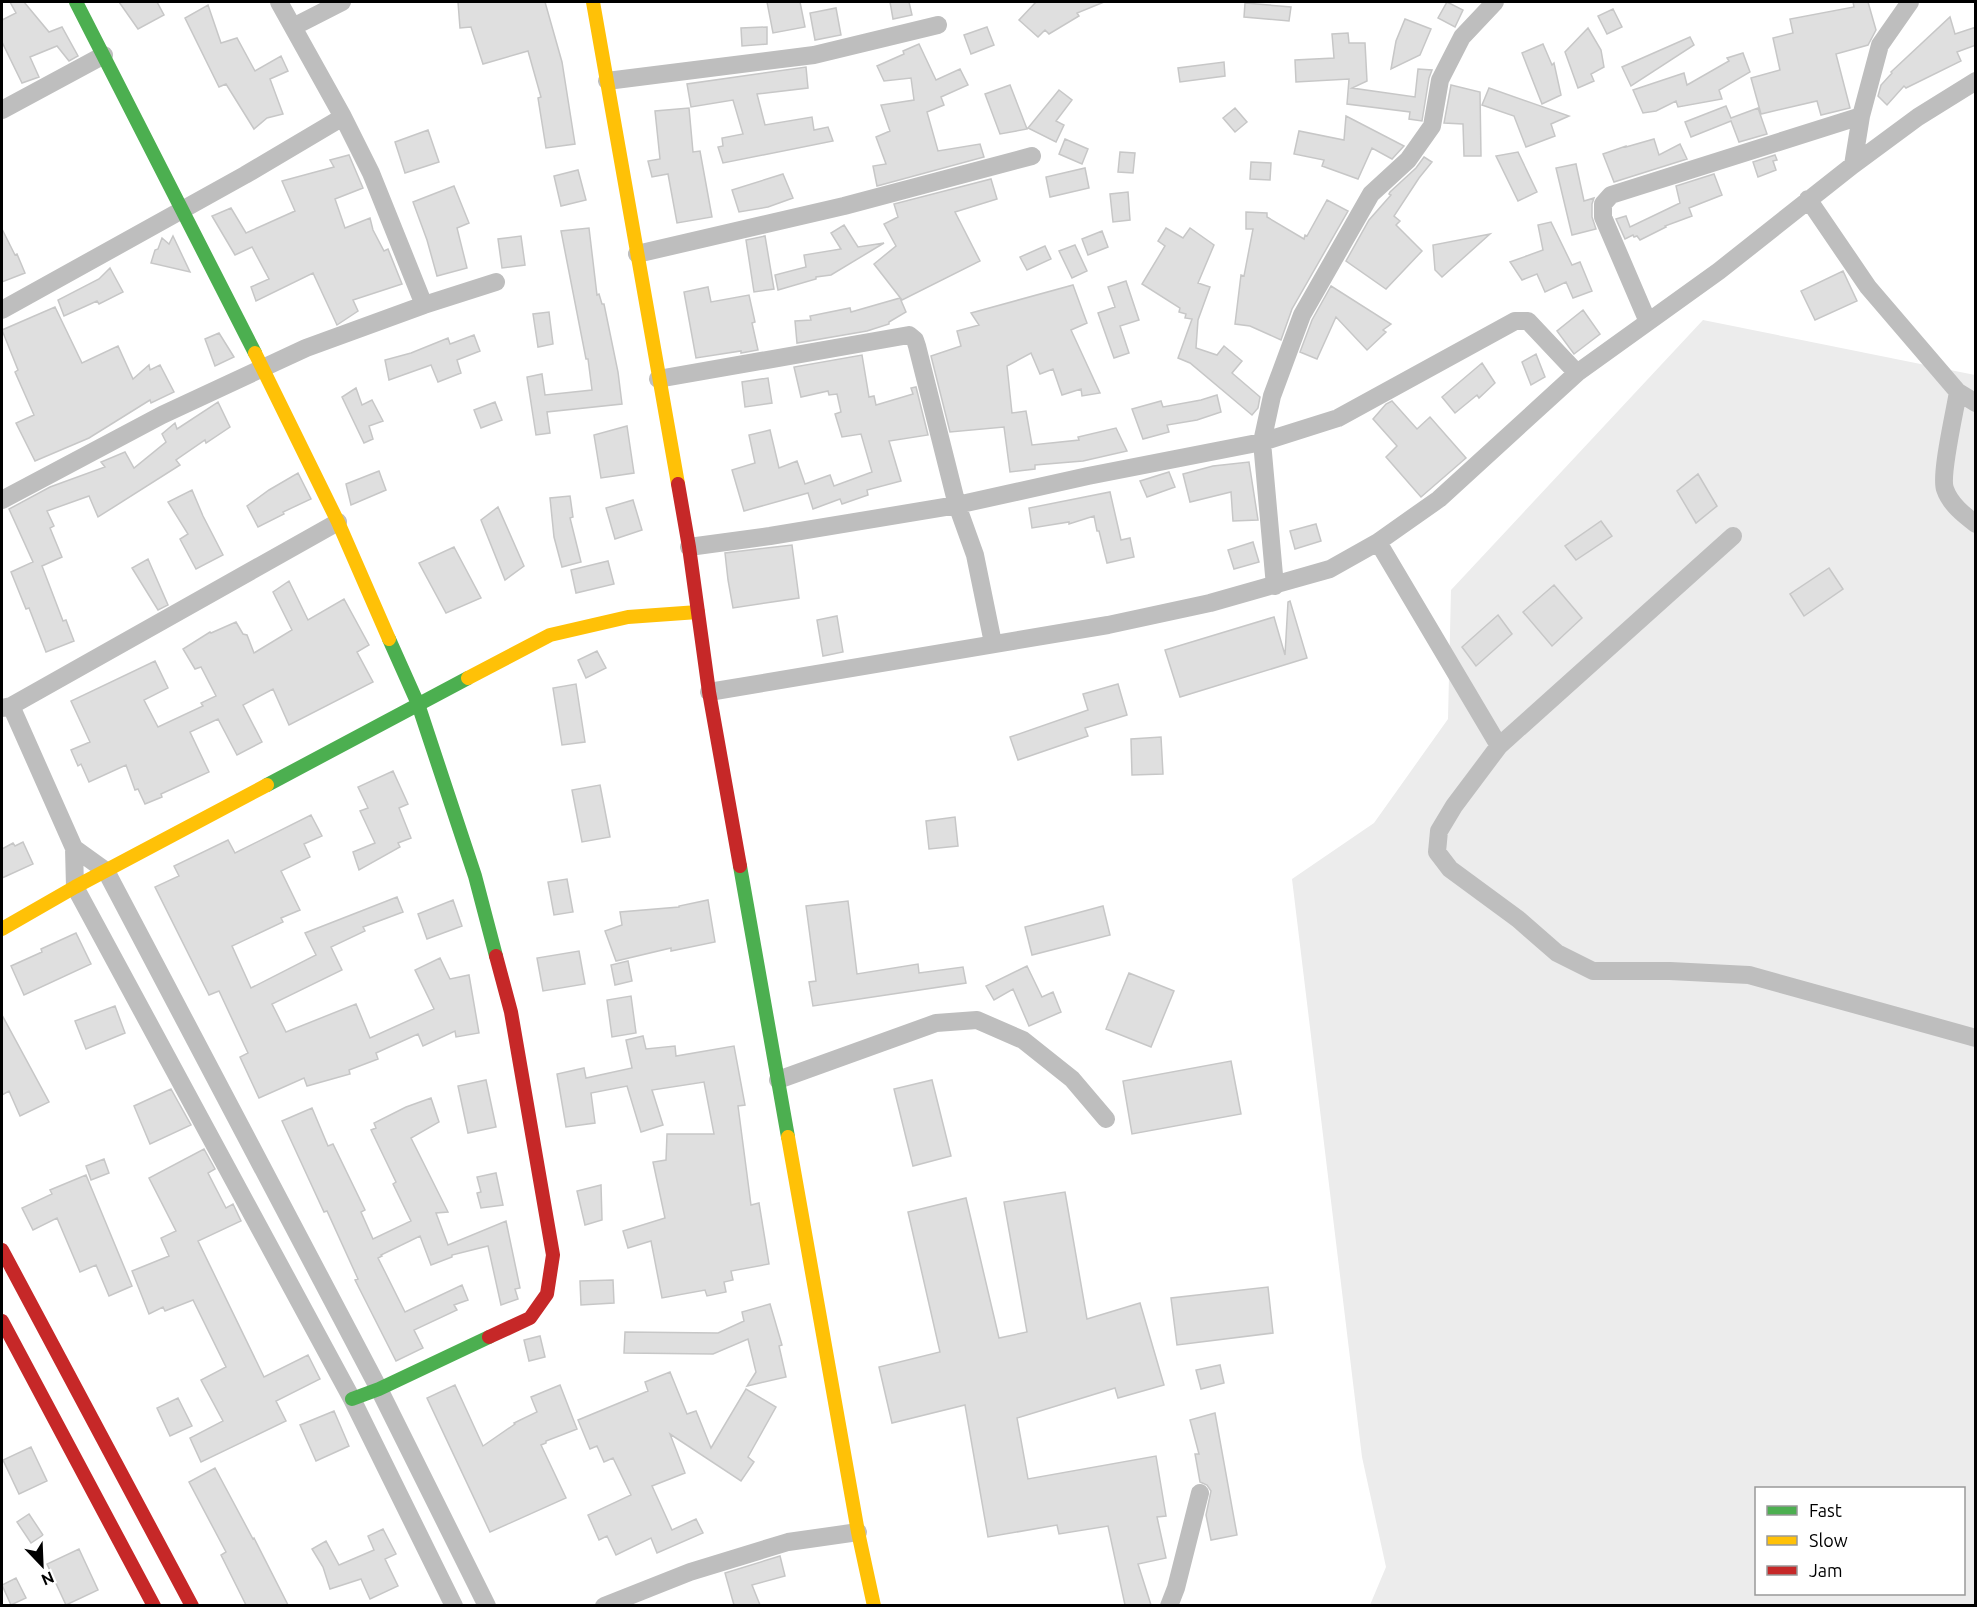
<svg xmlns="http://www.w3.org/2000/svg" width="1977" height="1607" font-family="Ubuntu,sans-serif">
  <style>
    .green { fill: #ececec; fill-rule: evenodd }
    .building { fill: #dfdfdf; stroke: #c7c7c7; stroke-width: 1.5 }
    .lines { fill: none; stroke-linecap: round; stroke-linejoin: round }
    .street { stroke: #bebebe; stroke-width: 18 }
    .fast { stroke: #4caf50; stroke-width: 14 }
    .slow { stroke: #ffc107; stroke-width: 14 }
    .jam { stroke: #c62828; stroke-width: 14 }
  </style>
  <rect width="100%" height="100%" fill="#fff"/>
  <path class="green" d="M1703 320 1975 375V1605H1370L1386 1567 1362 1457 1292 879 1374 823 1448 719 1451 590ZM1756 1488H1964V1594H1756Z"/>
  <path class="building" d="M10 2H24L49 32 62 27 78 56 69 61 57 46 30 57 39 77 22 83 2 42V20L16 13Z
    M119 2H157L164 15 138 29Z
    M458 2H545L562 62 575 144 546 148 538 98 541 97 528 51 483 64 471 27 460 28Z
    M767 2H800L805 27 773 33Z
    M890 2H909L912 15 893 19Z
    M1036 2H1104L1077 13 1079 16 1049 34 1045 30 1038 37 1019 20Z
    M1447 2 1463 10 1455 27 1438 18Z
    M1853 2H1868L1876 30 1868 45 1836 54 1850 108 1821 115 1817 101 1761 114 1751 78 1780 70 1773 38 1793 33 1790 19 1854 7Z
    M1245 3 1291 7 1289 21 1244 17Z
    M208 5 221 43 237 38 255 71 281 56 288 71 270 79 283 114 267 118 254 129 226 84 219 87 185 18Z
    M836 8 841 35 815 40 810 13Z
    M1613 9 1622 27 1607 34 1598 16Z
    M1950 17 1955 34 1976 27V45L1957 52 1961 61 1906 88 1904 86 1887 105 1878 96 1881 85 1892 73 1891 72Z
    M1405 19 1431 29 1420 55 1391 69 1396 41Z
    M767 27V44L742 46 741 28Z
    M987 27 994 45 971 54 964 35Z
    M1588 28 1601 50 1604 67 1591 74 1594 81 1578 88 1565 52Z
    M1348 33 1349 43H1365L1367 81 1352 88 1415 97 1418 69 1432 70 1429 78 1422 121 1409 119 1410 112 1347 104 1349 79 1296 82 1295 60 1334 58 1332 34Z
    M1690 37 1694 45 1631 86 1622 67Z
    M919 44 936 80 960 69 968 85 941 97 944 105 927 112 938 151 980 144 984 157 877 186 873 166 886 164 876 137 890 131 881 105 914 100 911 78 884 81 877 66 904 54 903 51Z
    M1543 44 1552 65 1554 63 1561 95 1542 104 1522 53Z
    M1743 53 1750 72 1719 90 1722 99 1678 107 1676 101 1656 111 1643 113 1633 90 1684 73 1687 85 1729 61 1727 58Z
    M1224 62 1225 76 1180 82 1178 68Z
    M806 67 808 88 757 94 765 125 812 117 814 130 828 127 833 141 723 163 718 147 723 146 722 138 743 134 733 100 691 107 687 84Z
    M1010 85 1027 129 1000 134 985 94Z
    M1451 85 1480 92 1481 156H1464L1463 124 1444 123Z
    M1489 88 1569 116 1551 124 1555 136 1526 147 1514 116 1482 105Z
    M1059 90 1072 100 1056 121 1064 125 1056 142 1028 128Z
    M1726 106 1731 118 1758 108 1767 134 1739 142 1731 121 1691 137 1685 122Z
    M689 108 693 152 700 151 712 217 677 223 668 174 652 177 648 161 660 159 655 111Z
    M1235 108 1247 122 1235 132 1223 118Z
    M1346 116 1404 146 1392 159 1372 148 1358 179 1322 166 1324 160 1294 154 1299 131 1344 140Z
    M428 130 439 162 405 173 395 142Z
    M1065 139 1088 149 1082 164 1059 154Z
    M1654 139 1659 155 1680 144 1687 159 1614 182 1603 154 1626 146V147Z
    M1120 152 1135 153 1133 173 1118 172Z
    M1518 152 1537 192 1518 201 1496 156Z
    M349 155 363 188 335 199 345 228 370 218 373 230 384 251 388 249 402 284 353 300 358 311 337 325 313 273 256 301 251 287 269 279 252 247 235 255 212 216 231 208 246 233 295 211 282 181 334 167 330 160Z
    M1775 155 1777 160 1773 161 1776 170 1758 177 1753 162Z
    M1424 157 1432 162 1419 178 1394 216 1400 221 1396 225 1422 251 1386 289 1346 261 1369 220 1391 195 1389 194 1390 192 1416 168Z
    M1251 162 1271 163 1270 180 1250 179Z
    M1576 164 1584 201 1594 198 1592 204V217L1596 229 1572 235 1556 168Z
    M1085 168 1089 188 1050 197 1046 177Z
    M578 170 586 200 561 206 554 176Z
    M783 174 793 198 768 207 739 212 732 190Z
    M1714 174 1722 195 1689 208 1692 216 1665 226 1666 227 1640 240 1637 236 1634 237 1633 235 1625 239 1616 219 1626 216 1630 227 1680 203 1676 186Z
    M991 179 997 199 955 212 980 261 902 300 874 264 896 246 884 224 898 217 894 204Z
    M454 186 469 223 457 228 467 268 437 276 427 240 413 202Z
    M1128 192 1130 220 1113 222 1110 194Z
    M1327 200 1348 211 1292 309 1281 340 1250 326 1235 324 1241 275 1244 276 1253 229H1246V212L1267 213V217L1304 239 1305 235 1307 236Z
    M1551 222 1572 265 1580 262 1592 291 1573 298 1566 282 1545 292 1537 274 1522 280 1510 262 1543 250 1538 225Z
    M844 225 858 247 884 243 831 275 816 277V279L778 290 775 275 806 267 804 255 841 249 831 233Z
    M589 228 597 295 599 294 602 304H604L618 372 622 404 547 412 550 433 536 435 527 377 542 374 545 395 592 390 588 359H586L561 231Z
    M1166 228 1183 238 1190 228 1214 245 1198 283 1210 287 1198 320 1196 348 1217 355 1224 346 1242 361 1232 373 1260 397 1258 408 1252 415 1190 363 1178 358 1192 319 1185 318 1186 314 1179 312 1180 308 1142 284 1165 246 1158 241Z
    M2 229 15 255 17 254 25 273 2 282Z
    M1102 231 1108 247 1088 255 1082 239Z
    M1490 234 1442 277 1435 270 1433 245Z
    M173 236 190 272 151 263 155 250 158 249 162 238 169 244Z
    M521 236 525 265 502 268 498 239Z
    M765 236 774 289 754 292 746 240Z
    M1075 245 1087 271 1072 278 1059 251Z
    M1045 246 1051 259 1027 270 1020 257Z
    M110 268 123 292 99 304 97 301 64 316 58 300 99 279Z
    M1843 271 1857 301 1815 320 1801 291Z
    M1126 281 1139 320 1120 326 1129 353 1114 358 1098 313 1115 307 1108 287Z
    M1073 285 1087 323 1071 330 1100 393 1082 396 1081 389 1062 395 1053 369 1040 374 1031 353 1007 366 1012 413 1026 411 1032 445 1079 440 1078 437 1116 428 1127 451 1083 461 1035 465V469L1010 472 1004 427 950 432 931 356 961 346 957 331 979 325 971 313Z
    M1331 286 1391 324 1383 330 1386 332 1367 350 1336 317 1317 359 1300 352 1312 320Z
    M708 287 711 302 749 295 755 322 752 323 758 350 741 353V351L696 358 684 292Z
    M900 298 906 312 889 322V324L867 331 797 343 795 321 811 320 810 316 850 308 851 312Z
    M55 307 82 363 118 346 133 379 149 365 150 370 160 365 174 392 151 403 150 400 89 438 35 461 16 423 34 415 15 372 18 370 2 330Z
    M1583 310 1600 334 1574 354 1557 331Z
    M549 312 553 344 538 347 533 314Z
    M219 333 234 357 215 366 205 339Z
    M474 335 480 351 457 360 461 373 438 382 431 365 389 380 385 360 411 353 448 338 450 344Z
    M1536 354 1545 377 1531 385 1522 362Z
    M862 355 869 397 874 396 876 405 913 394 911 388 916 387 928 435 889 441 901 481 867 490 868 495 842 504 840 499 813 509 808 493 744 511 732 470 755 463 749 435 770 430 779 468 797 461 805 484 830 475 834 486 872 472 861 434 842 437 835 414 841 412 837 394 829 395 828 391 801 397 794 367Z
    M1482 363 1495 383 1479 398 1477 395 1455 413 1442 397Z
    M768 378 772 403 745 407 742 382Z
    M356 388 362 405 372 400 383 421 369 426 373 439 364 443 342 397Z
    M1217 395 1221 412 1197 420 1167 425 1169 432 1143 439 1132 409 1161 401 1163 407 1201 400Z
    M1392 401 1417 429 1430 417 1466 458 1421 497 1386 457 1397 446 1373 419 1386 404Z
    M218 402 230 427 206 443 205 440 176 460 180 465 98 517 89 496 47 511 54 526 50 528 62 557 42 566 63 621 66 620 74 641 46 652 29 608 26 609 11 572 33 562 9 509 50 487 105 467 101 462 125 452 134 468 166 442 162 434 175 423 177 429Z
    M495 402 502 420 481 428 474 410Z
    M627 426 634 473 601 478 594 435Z
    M1249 462 1258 520 1233 521 1231 492 1190 502 1183 474 1213 466Z
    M379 471 386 490 351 505 346 484Z
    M1169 472 1175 487 1147 497 1140 481Z
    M298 473 311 499 283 512 284 514 258 527 247 506 269 490Z
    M1698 474 1717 506 1696 523 1677 491Z
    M192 490 203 516 223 555 196 569 180 539 188 534 168 502Z
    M1110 492 1121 540 1130 538 1134 557 1107 563 1099 531H1097L1094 516 1069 524V522L1032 528 1029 508Z
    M570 496 573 517 570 518 581 562 562 567 554 537 550 498Z
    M633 500 642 530 615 539 606 508Z
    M498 507 524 566 505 580 481 520Z
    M1601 521 1612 536 1576 560 1565 546Z
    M1316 524 1321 541 1295 549 1290 531Z
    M1253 542 1259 562 1234 569 1228 550Z
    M792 545 799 598 733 608 728 580 725 553Z
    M454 547 481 598 446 613 419 563Z
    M148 559 168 605 158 610 132 568Z
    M608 561 614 584 576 593 571 570Z
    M1829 568 1843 589 1804 616 1790 594Z
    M289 581 308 620 344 599 369 645 357 652 373 682 289 725 273 689 243 705 262 742 237 755 218 719 190 732 209 772 161 794 162 797 145 804 138 789 135 790 126 765 89 782 81 764 78 766 71 750 90 742 71 701 155 661 168 688 144 700 158 727 203 706 201 703 216 696 201 667 195 669 183 649 210 632 211 633 236 622 243 634 247 635 254 653 292 630 273 592Z
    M1554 585 1582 618 1552 646 1523 612Z
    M1290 601 1307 658 1180 697 1165 650 1274 617 1285 655 1288 602Z
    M1498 615 1512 634 1476 666 1462 647Z
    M837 616 843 652 823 656 817 620Z
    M597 651 606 668 586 678 578 660Z
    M576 684 585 742 562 745 553 688Z
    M1118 684 1127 715 1085 728 1088 736 1018 760 1010 737 1088 710 1083 694Z
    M1161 737 1163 774 1132 775 1131 739Z
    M393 771 408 804 399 808 411 838 398 843 400 847 359 870 353 852 375 843 360 811 368 808 358 787Z
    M600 785 610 837 582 842 572 790Z
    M311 815 322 836 304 844 310 857 281 871 300 910 281 918 283 922 232 946 251 988 316 955 305 933 397 897 403 912 363 927 365 931 331 947 342 970 272 1004 286 1032 356 1004 370 1038 434 1009 415 970 440 958 450 979 469 975 479 1033 456 1037 455 1031 423 1046 418 1034 376 1053 378 1059 349 1070 350 1074 307 1086 304 1078 259 1098 240 1057 248 1053 219 991 209 995 155 887 179 876 174 866 228 840 235 853Z
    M955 817 958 846 929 849 926 821Z
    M23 842 33 864 2 878V849L13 843 15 846Z
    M567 879 573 912 554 915 548 882Z
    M453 900 462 926 427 939 418 914Z
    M708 900 715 942 671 951V948L616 961 605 931 622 925 620 912 679 907V906Z
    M848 901 857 974 918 964 919 973 963 967 966 983 813 1006 809 982 816 981 806 906Z
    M1103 906 1110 935 1032 955 1025 927Z
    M76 933 91 964 24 995 11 966 42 952 41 949Z
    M579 951 585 984 543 991 537 958Z
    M628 961 632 981 615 985 611 965Z
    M1027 966 1042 997 1053 992 1061 1012 1029 1026 1013 989 994 1000 986 986Z
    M1129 973 1174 991 1151 1047 1106 1029Z
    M631 996 636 1033 612 1037 607 1000Z
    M115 1006 125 1033 86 1049 75 1021Z
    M2 1015 49 1102 20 1116 9 1091 2 1095Z
    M643 1036 646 1049 675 1046 676 1056 734 1046 745 1105 738 1106 751 1205 759 1203 769 1264 731 1271 733 1280 724 1282 726 1292 707 1296 705 1290 662 1298 651 1241 628 1248 623 1231 665 1218 653 1162 666 1160 667 1134H714L704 1082 652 1090 663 1125 641 1132 627 1086 591 1093 595 1123 566 1127 557 1074 584 1068 586 1078 632 1068 626 1040Z
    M1231 1061 1241 1114 1132 1134 1123 1081Z
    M486 1080 496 1127 468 1133 458 1086Z
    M932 1080 951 1156 913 1166 894 1089Z
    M171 1089 191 1125 150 1144 134 1106Z
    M431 1098 439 1122 411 1138 448 1212 436 1213 448 1245 506 1221 520 1288 515 1289 518 1299 501 1305 488 1246 452 1255V1257L431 1265 420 1236 381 1255 382 1256 378 1258 405 1312 462 1285 468 1300 454 1305 457 1310 414 1330 423 1348 396 1361 355 1280 358 1279 327 1211 324 1212 282 1121 312 1108 328 1146 333 1144 365 1210 361 1212 373 1239 411 1221 393 1184 396 1182 371 1130 376 1128 374 1123 406 1107Z
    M204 1149 215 1169 208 1173 226 1208 233 1204 241 1221 198 1241 264 1377 308 1355 320 1379 276 1401 286 1421 201 1462 190 1438 223 1421 201 1380 226 1367 193 1300 165 1311 163 1307 149 1314 132 1271 169 1256 161 1238 176 1231 149 1178Z
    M104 1159 109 1173 91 1180 86 1166Z
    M496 1173 503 1205 481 1208 477 1193 481 1192 477 1177Z
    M86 1175 132 1286 109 1296 96 1265 80 1272 57 1218 33 1230 22 1208 52 1194 50 1190Z
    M601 1185 602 1220 585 1225 577 1191Z
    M1065 1192 1087 1319 1140 1303 1164 1385 1118 1398 1115 1388 1017 1418 1028 1479 1156 1456 1166 1516 1157 1517 1166 1558 1138 1564 1151 1605H1125L1108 1526 1059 1534 1057 1525 988 1537 965 1405 892 1423 879 1367 940 1352 908 1212 966 1198 999 1338 1027 1332 1004 1202Z
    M613 1280 614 1303 581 1305 580 1281Z
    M1268 1287 1273 1333 1177 1345 1171 1298Z
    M770 1304 782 1345 779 1346 786 1377 747 1386 756 1372 748 1339 713 1354 624 1353 625 1332 718 1333 744 1321 742 1312Z
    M540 1336 545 1357 529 1361 524 1340Z
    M1220 1365 1224 1383 1201 1389 1196 1370Z
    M670 1372 687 1414 696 1411 711 1448 746 1389 776 1407 748 1457 754 1462 741 1481 670 1434 685 1473 652 1486 672 1530 696 1519 703 1533 657 1553 651 1538 616 1555 607 1536 599 1540 588 1515 631 1495 613 1458 604 1462 597 1446 590 1449 578 1420 648 1391 645 1382Z
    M455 1385 483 1446 515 1424 514 1423 537 1412 531 1397 560 1385 577 1429 546 1441V1443L541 1445 566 1498 490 1532 427 1398Z
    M178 1398 192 1426 170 1436 157 1408Z
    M334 1411 349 1446 316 1461 300 1425Z
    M1215 1413 1237 1535 1211 1540 1206 1515 1211 1491 1207 1485 1200 1482 1195 1454H1199L1190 1420Z
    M31 1447 47 1481 19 1494 3 1460Z
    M215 1468 253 1539 254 1538 288 1605H246L221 1555 226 1552 189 1482Z
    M29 1514 43 1535 31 1543 17 1522Z
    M383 1529 396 1554 385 1559 398 1586 370 1599 361 1579 330 1589 323 1567 312 1549 326 1541 339 1565 374 1550 368 1536Z
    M79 1549 98 1590 66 1605 47 1564Z
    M780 1556 785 1576 752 1585 760 1605H734L725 1573Z
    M16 1578 26 1598 11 1605 2 1585Z"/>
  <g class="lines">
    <path class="street" d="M279 2 343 117 371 173 424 305
      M293 27 342 2
      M607 81 814 55 938 25
      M2 110 104 55
      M1853 165 1861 116 1880 45 1910 2
      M1808 199 1868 287 1958 392 1976 403
      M637 254 844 206 1032 156
      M2 310 245 175 343 117
      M1648 322 1603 217V204L1611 195 1861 116
      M658 379 909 335 915 340 917 346 957 505 975 555 993 643
      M1958 392C1955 411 1940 475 1945 489 1950 504 1964 515 1976 524
      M2 500 162 415 306 348 424 305 496 282
      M1733 536 1499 746 1454 806 1439 831 1437 852 1450 869 1518 919 1557 953 1593 971H1670L1749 975 1976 1038
      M1378 542 1499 746
      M689 547 770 536 957 505 1088 476 1262 442 1338 418 1515 321H1528L1577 373
      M1275 586 1262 442 1272 396 1302 315 1371 194 1408 160 1432 126 1440 80 1462 37 1495 2
      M709 692 1108 625 1210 603 1330 569 1378 542 1439 499 1577 373 1719 271 1853 165 1918 117 1976 81
      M11 706 74 848 75 887 352 1399 454 1606
      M2 708 11 706 338 522
      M74 848 106 871 379 1389 487 1606
      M778 1080 936 1023 977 1020 1023 1040 1072 1079 1106 1119
      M604 1606 690 1572 788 1542 858 1532
      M1169 1606 1176 1588 1200 1493"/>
    <path class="fast" d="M76 2 255 353
      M389 639 418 704 475 876 496 956
      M267 785 468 678
      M740 866 788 1137
      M352 1399 379 1389 489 1337"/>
    <path class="slow" d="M593 2 678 484
      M255 353 338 522 389 639
      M468 678 550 635 628 617 698 612
      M2 929 75 887 267 785
      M788 1137 858 1532 874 1606"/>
    <path class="jam" d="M678 484 689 547 709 692 740 866
      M2 1250 192 1606
      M2 1321 154 1606
      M489 1337 530 1318 547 1294 553 1255 511 1012 496 956"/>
  </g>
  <rect width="1977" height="1607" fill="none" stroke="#000000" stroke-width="6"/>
  <rect x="1755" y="1487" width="210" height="108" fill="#ffffff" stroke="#999999" stroke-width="1.5"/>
  <rect x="1767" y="1506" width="30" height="9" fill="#4caf50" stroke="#999999" stroke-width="1.5"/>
  <text x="1809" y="1517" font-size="18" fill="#000000">Fast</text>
  <rect x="1767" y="1536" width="30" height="9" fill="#ffc107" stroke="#999999" stroke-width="1.5"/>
  <text x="1809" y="1547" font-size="18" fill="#000000">Slow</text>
  <rect x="1767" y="1566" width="30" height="9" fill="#c62828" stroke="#999999" stroke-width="1.5"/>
  <text x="1809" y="1577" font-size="18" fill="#000000">Jam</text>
  <g transform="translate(42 1565) rotate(157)" stroke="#ffffff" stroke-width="4.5" paint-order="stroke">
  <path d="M0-4.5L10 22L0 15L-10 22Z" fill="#000000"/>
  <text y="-9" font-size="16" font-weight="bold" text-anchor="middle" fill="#000000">N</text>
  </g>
</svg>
